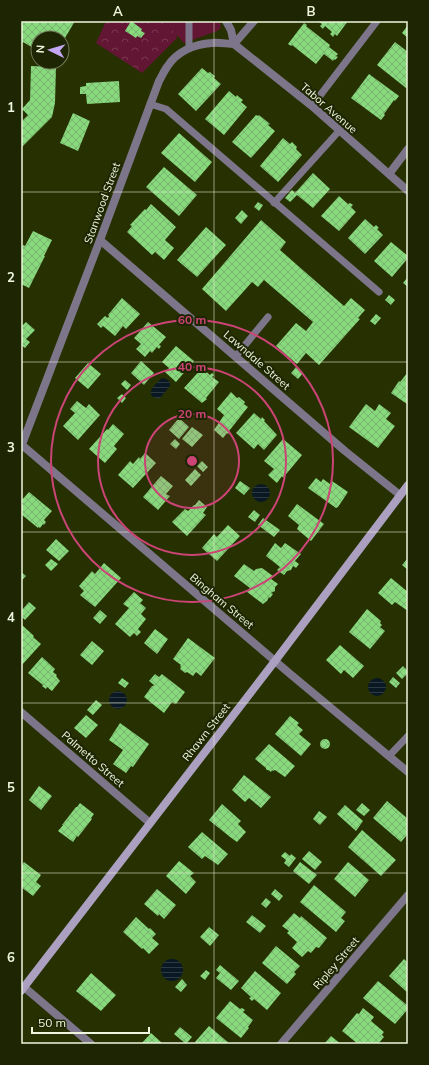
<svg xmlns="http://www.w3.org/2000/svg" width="429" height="1065" font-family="Mulish,sans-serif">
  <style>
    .forest { fill: url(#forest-crowns) }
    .park { fill: #631534 }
    .water { fill: url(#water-rules) }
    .building { fill: url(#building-cross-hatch) }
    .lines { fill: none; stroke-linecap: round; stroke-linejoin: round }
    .service { stroke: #7d768a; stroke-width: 7 }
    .minor { stroke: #7d768a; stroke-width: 8 }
    .secondary { stroke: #aca0c0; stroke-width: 8 }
    .grid { fill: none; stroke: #eef6dd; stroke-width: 1; stroke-opacity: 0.55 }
    .ring { fill: none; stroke: #cb4475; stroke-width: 2 }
    .labels { text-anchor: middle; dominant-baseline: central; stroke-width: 4; stroke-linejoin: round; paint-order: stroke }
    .street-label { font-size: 11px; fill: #eef6dd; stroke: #1d2503 }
    .centre { fill: #cb4475; stroke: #1d2503; stroke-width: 2 }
    .ring-label { font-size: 12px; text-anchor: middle; font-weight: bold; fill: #cb4475; stroke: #1d2503; stroke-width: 4; stroke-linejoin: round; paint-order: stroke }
    .neatline { fill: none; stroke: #eef6dd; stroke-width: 1.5 }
    .grid-label { font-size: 13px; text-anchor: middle; font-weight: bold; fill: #eef6dd }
  </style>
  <defs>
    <pattern id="forest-crowns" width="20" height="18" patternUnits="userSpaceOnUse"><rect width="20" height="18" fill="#631534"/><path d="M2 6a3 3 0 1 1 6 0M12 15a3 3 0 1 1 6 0" fill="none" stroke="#7a3851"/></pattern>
    <pattern id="water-rules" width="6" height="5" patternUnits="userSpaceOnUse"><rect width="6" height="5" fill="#091822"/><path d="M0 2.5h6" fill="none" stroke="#2d3a42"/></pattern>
    <pattern id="building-cross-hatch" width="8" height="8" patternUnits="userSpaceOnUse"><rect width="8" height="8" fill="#88d87d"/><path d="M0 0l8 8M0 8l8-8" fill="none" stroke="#78b46e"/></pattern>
  </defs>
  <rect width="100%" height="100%" fill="#263001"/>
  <path class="forest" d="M106 21H174L177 38 142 73 96 43Z"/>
  <path class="park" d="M164 21H218L221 25 220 29 217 31 184 43Z"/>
  <path class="water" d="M163 378 168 380 170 383V386L160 398C154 399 148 395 152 389 154 385 158 382 161 379Z
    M252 493a9 9 0 1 1 18 0a9 9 0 1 1-18 0Z
    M368 687a9 9 0 1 1 18 0a9 9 0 1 1-18 0Z
    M109 700a9 9 0 1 1 18 0a9 9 0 1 1-18 0Z
    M161 970a11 11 0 1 1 22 0a11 11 0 1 1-22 0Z"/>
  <path class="building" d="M24 21H75L62 43V38H38V51L23 42 21 45V25Z
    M131 21 142 29 141 31 145 33 141 38 137 36 136 38 125 31Z
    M317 21H348L337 36 335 34 333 37 330 34 332 32 325 26 323 29 320 26 322 24Z
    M304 23 307 25 306 26 330 45 329 47 338 54 336 56 338 57 335 60 334 59 333 61 324 54 316 64 292 45 291 46 288 44Z
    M408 25V38L402 33Z
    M395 42 408 52V86L406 88 377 65Z
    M31 66 56 67 55 103 52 117 21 148V122L28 115 22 109 30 100Z
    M202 68 208 73 210 72 212 74 215 76 214 78 221 84 196 111 178 94Z
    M369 74 399 96 395 101 394 100 384 114 385 115 381 120 351 98Z
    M119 81 120 102 87 104 86 94H80V87L86 86V83Z
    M229 91 236 97 237 95 239 97 243 100 241 102 247 107 224 135 205 119Z
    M73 113 90 121 78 151 60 143Z
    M256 115 258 116 259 115 264 119 263 121 264 119 270 124 268 125 275 131 251 158 232 142Z
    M179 133 212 162 195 182 161 153Z
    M283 138 290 144 292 142 297 147 296 149 302 155 278 182 260 166Z
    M164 167 197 195 179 216 146 187Z
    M313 173 330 189 313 208 297 195 290 202 285 198 292 190 295 193Z
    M339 196 348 204 350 203 353 205 351 207 356 212 339 231 321 216Z
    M258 202 263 205 259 211 254 207Z
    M151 204 176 227 165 240 174 248 164 260 155 252 152 255 127 232 132 226 130 225 145 209 146 210Z
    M242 210 248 216 241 224 235 218Z
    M365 219 374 227 376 225 379 228 377 229 383 235 365 254 348 238Z
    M261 220 286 242 280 250 344 306 351 298 365 310 358 318 360 319 319 365 306 353 297 364 276 346 296 323 306 331 313 322 264 280 258 287 252 282 226 311 202 289Z
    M206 227 226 245 197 277 177 260Z
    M33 231 52 240 44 256H45L29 288 21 284V250L23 245 25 246Z
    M391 242 408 256V258L392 277 374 261Z
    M408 277V287L403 283Z
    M389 295 395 300 391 305 385 300Z
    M122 298 140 314 126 329 123 326 115 336 103 326 101 328 97 324 105 316 108 318 109 316 108 315Z
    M376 314 381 318 375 325 370 321Z
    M26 322 35 330 26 339 30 342 25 348 21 345V325L22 326Z
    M148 322 166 337 159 345 161 346 159 349 157 347 152 353 150 351 145 357 136 349 141 344 134 338Z
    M176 346 194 361 176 382 165 372 169 368 162 362Z
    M141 361 154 373 144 385 131 373Z
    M88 363 101 374 88 389 75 378Z
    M296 367 303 373 298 379 291 373Z
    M202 368 210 375 212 373 214 375 212 377 219 382 206 398 207 399 202 403 184 388Z
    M408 372V403L407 404 391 393 399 381 400 382Z
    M125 380 131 385 127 390 121 384Z
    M231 392 237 398 239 397 245 402 244 404 248 407 229 431 230 432 228 434 227 433 223 438 214 430 224 415 217 409Z
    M122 394 126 398 122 403 117 398Z
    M77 401 86 408 89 404 100 415 78 440 63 426 75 413 70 409Z
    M366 404 375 411 379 404 391 413 386 419 395 426 378 448 349 427Z
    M254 413 261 419 262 417 265 420 264 421 277 435 264 450 258 444 254 449 236 433Z
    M179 418 189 427 179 439 169 430Z
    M113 424 124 434 114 446 117 449 105 463 89 449 107 429 108 430Z
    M192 427 203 435 192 447 182 439Z
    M175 439 180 444 176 449 170 444Z
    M283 439 302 455 283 478 282 476 277 483 268 475 274 469 264 461Z
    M145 453 156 463 133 488 118 475 130 461 133 464 139 457 140 459Z
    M202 461 208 467 203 472 197 466Z
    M195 469 201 475 191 486 185 480Z
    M161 476 173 486 166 494 170 496 158 510 143 497Z
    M316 478 321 482 323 479 330 484 332 481 348 492 338 507 336 508 308 488Z
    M240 481 250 488 244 495 235 488Z
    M29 492 52 511 44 520 46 522 44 525 43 524 40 528 38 527V528L21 514V506L23 503 21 501Z
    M199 500 207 507 203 513 206 515 187 536 172 522 185 509 188 511 194 505H195Z
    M297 504 324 524 311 541 297 529 299 525 288 516Z
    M254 510 260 515 255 522 248 517Z
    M263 518 280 530 274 537 258 525Z
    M228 525 240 536 217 561 202 548 214 534 217 537Z
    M56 539 69 551 59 561 46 550Z
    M275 543 281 548 285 543 301 554 295 561 299 564 296 568 293 566 291 570 287 571 284 575 277 570 280 567 266 556Z
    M408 558V570L402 565Z
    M51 559 58 564 51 571 45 565Z
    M104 563 121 578 95 607 80 595 84 591 79 586 92 571 95 574Z
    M244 564 254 571 256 569 262 568 273 576 271 579 278 584 275 587V591L271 593 273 594 270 598 269 597 267 601 263 604 247 592 250 588 234 576Z
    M21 572 26 576 21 581Z
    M391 578 408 592V611L395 602 392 605 378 593Z
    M134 592 143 600 140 603 146 608 141 614 146 619 138 629 141 632 137 636 134 633 130 637 115 624 129 608 123 604Z
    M29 602 36 608 25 620 21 616V611Z
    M367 609 381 621 380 623 382 625 380 627 385 631 370 649 349 632Z
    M100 610 107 616 100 624 93 618Z
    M22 625 34 636 33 637 41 644 21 666V626Z
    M155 629 168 639 157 654 144 643Z
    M188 638 215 658 201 676 196 672 193 676 187 672 185 673 180 669 181 667 180 666 181 665 173 659Z
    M92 641 104 651 92 665 80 655Z
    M340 645 364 666 353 678 344 670 341 674 326 660Z
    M42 657 55 669 53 672 57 675 56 676 60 681 52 691 47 687 46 689 42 686 43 685 28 673Z
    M403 666 408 671V673L402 679 396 673Z
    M155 674 159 677 162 674 185 692 176 704 172 702 164 713 144 697 152 686H153L154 685 149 681Z
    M393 677 400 683 396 688 389 682Z
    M122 678 129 683 125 688 118 683Z
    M96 700 102 705 93 715 87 710Z
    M86 715 98 725 86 738 74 728Z
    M290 716 299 723 297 725 303 730 299 734 311 744 301 756 275 734Z
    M120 723 149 744 133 767 131 766 126 773 113 764 123 750 109 740Z
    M320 744a5 5 0 1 1 10 0a5 5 0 1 1-10 0Z
    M269 744 295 766 285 777 275 770 273 771 272 770 271 772 268 770H267L266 769V768L255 759Z
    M244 775 271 797 261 808 249 798 245 802 232 790Z
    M39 786 52 796 41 810 29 800Z
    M387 801 408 819V837L407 835 401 842 373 818Z
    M80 803 94 814 91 818 92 819 78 837 77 836 73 842 58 831 63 825H62L76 807H77Z
    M362 803 370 810 364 816 356 810Z
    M222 804 241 821 238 824 246 832 237 842 230 837 209 820Z
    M345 805 363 821 356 831 337 814Z
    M319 811 327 817 320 825 313 819Z
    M362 830 396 860 381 876 348 847Z
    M202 832 228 854 218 865 205 856 202 859 188 847Z
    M309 851 322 862 315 870 302 859Z
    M285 852 290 856 291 854 296 858 289 867 284 863 286 860 281 856Z
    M179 861 194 873 190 876 196 882 186 894 166 876Z
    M24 862 41 875 36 882 41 886 33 896 21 887V866Z
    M300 862 317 875 309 884 293 871Z
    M348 862 369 880 355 897 334 879Z
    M314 885 346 912 341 918 345 921 336 932 300 902Z
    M157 889 176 905 164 919 159 914 158 916 144 904Z
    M275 889 283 896 279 901 271 894Z
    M266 898 271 902 266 908 261 904Z
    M294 913 300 918 301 916 327 938 319 948 316 947 311 953 308 951 302 957 292 948 297 942 287 933 289 931 282 926Z
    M252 915 266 926 260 933 246 922Z
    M136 917 149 929 150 928 156 934 152 938 159 944 149 954 143 948 142 949 123 932Z
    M209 927 219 935 210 946 200 937Z
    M276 946 300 966 294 972 296 974 287 984 262 963Z
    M404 959 408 963V993L389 976Z
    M220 965 239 981 231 990 216 978 220 973 216 970Z
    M206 970 210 973 205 980 200 976Z
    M255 971 281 993 267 1010 254 999 252 1001 249 998 251 997 241 988Z
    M91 973 116 995 101 1011 76 991Z
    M182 979 187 985 181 992 175 987Z
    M378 981 408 1006V1009L395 1024 363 998Z
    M230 1001 240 1009 242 1008 245 1010 243 1012 253 1020 248 1027 249 1028 241 1038 216 1018Z
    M363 1008 374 1017 371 1021 384 1032 382 1035 384 1037 378 1044H358L342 1031 357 1013 359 1014Z
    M209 1026 230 1044H197L195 1042Z
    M180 1027 192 1037 186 1044 174 1034Z
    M151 1033 162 1043V1044H141Z
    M331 1036 341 1044H324Z"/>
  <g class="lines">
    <path class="service" d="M189 21V48
      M150 104 166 109 379 292
      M312 106 377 21
      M274 203 339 131
      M236 356 268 317
      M389 756 408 736"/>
    <path class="minor" d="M226 21 231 30 234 44
      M234 44 312 106 408 191
      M234 44 254 21
      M389 174 408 149
      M100 240 345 451 400 495
      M22 445 289 673 408 772
      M21 447 100 240 159 81C162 76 164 71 167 67 176 52 194 44 212 43 219 42 227 44 234 44
      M21 712 150 823
      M24 987 91 1044
      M281 1044 408 895"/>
    <path class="secondary" d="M21 991 275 661 408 485"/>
  </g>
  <path class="grid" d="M214 21V1044M21 192H408M21 362H408M21 532H408M21 703H408M21 873H408"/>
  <circle cx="192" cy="461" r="47" fill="#cb4475" fill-opacity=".12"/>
  <g class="ring">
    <circle cx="192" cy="461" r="47"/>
    <circle cx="192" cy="461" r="94"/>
    <circle cx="192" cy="461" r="141"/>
  </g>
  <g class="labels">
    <g class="street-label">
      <text transform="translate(329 108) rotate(41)">Tabor Avenue</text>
      <text transform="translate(102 203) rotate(-70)">Stanwood Street</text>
      <text transform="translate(257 360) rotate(41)">Lawndale Street</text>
      <text transform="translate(222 601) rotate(40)">Bingham Street</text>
      <text transform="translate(206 732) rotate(-52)">Rhawn Street</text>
      <text transform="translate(93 759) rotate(41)">Palmetto Street</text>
      <text transform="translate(336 963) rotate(-50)">Ripley Street</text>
    </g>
  </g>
  <circle cx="192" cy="461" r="6" class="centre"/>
  <g class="ring-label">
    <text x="192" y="324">60 m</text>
    <text x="192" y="371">40 m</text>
    <text x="192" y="418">20 m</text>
  </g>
  <rect width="429" height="1065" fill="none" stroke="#1d2503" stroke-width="44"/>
  <g transform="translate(50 50) rotate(275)"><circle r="19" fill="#1d2503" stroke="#71795a"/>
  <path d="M0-3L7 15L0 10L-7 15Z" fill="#c4a7f2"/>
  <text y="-6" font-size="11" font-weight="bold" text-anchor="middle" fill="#eef6dd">N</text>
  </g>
  <path d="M32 1027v6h117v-6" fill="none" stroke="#eef6dd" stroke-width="2"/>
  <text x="38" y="1027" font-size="12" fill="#eef6dd" stroke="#1d2503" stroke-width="3" paint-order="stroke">50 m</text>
  <rect x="22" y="22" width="385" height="1021" class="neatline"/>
  <g class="grid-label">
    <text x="118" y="16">A</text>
    <text x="311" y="16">B</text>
    <text x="11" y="112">1</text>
    <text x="11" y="282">2</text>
    <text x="11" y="452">3</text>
    <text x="11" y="622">4</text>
    <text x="11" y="792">5</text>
    <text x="11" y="962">6</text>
  </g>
</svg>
